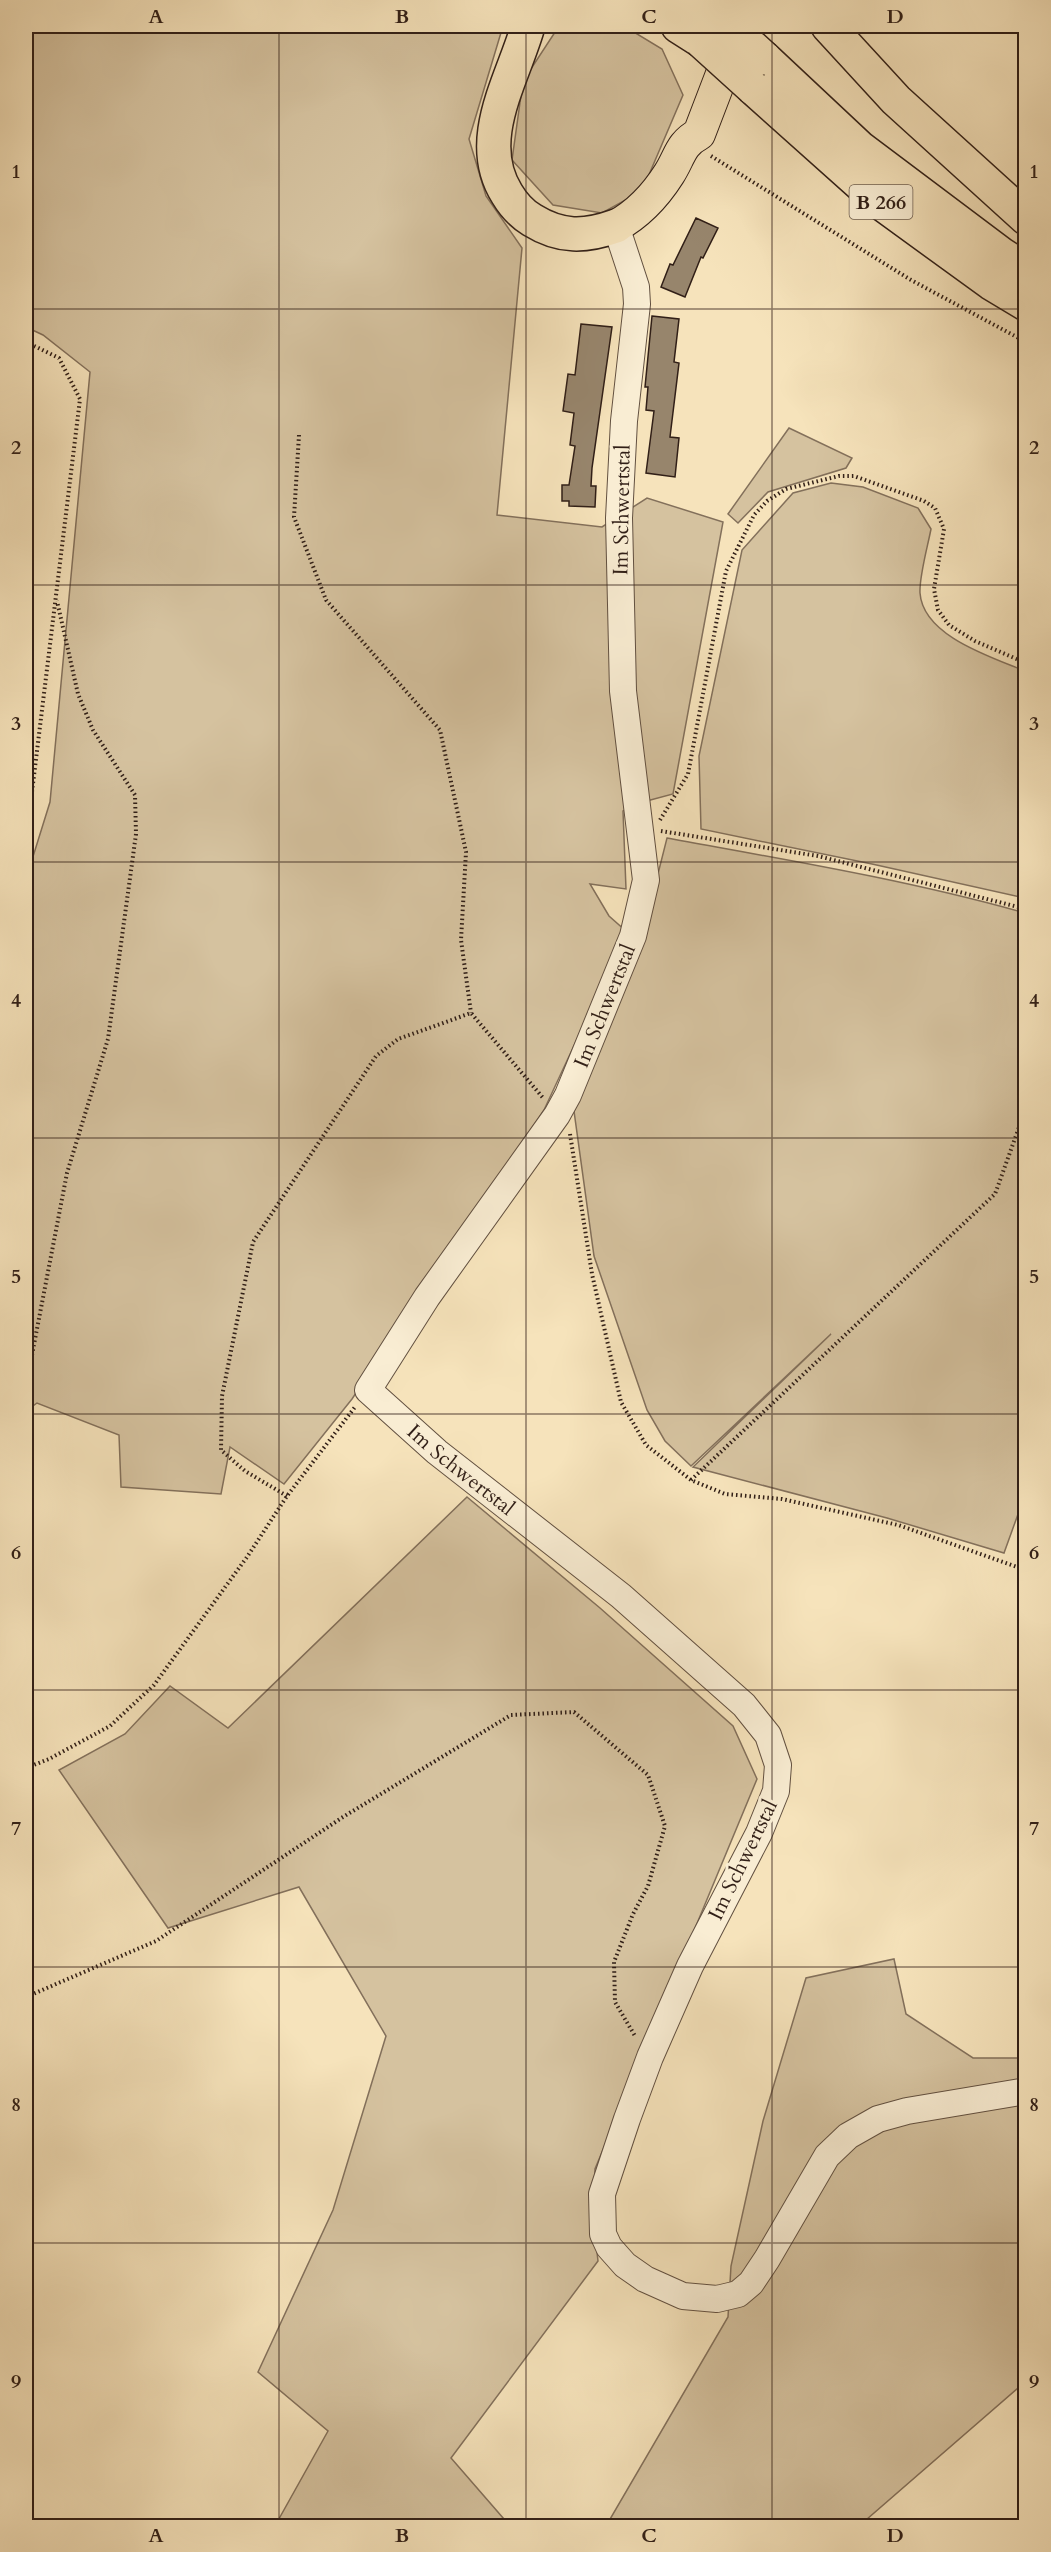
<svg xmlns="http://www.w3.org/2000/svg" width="1051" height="2552" font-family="Cardo,serif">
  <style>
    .green { fill: #d5c29f; stroke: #83705b; stroke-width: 1.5 }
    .building { fill: #97856c; stroke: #311f17; stroke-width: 1.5 }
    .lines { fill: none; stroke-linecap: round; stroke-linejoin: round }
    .minor-casing { stroke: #625040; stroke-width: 28 }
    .major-casing { stroke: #311f17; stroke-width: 34 }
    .highway-casing { stroke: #311f17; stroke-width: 36 }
    .path { stroke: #311f17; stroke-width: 4; stroke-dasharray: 1.5 3; stroke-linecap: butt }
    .minor { stroke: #f9edd3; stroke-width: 26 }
    .major { stroke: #f6e3bb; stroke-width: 32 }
    .highway { stroke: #f6e3bb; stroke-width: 33 }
    .highway-bridge-casing { stroke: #311f17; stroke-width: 36; stroke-linecap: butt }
    .highway-bridge { stroke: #f6e3bb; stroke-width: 33 }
    .grid { fill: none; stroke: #311f17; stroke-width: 1.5; stroke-opacity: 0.55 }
    .labels { text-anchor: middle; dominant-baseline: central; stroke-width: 6; stroke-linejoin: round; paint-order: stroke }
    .shield { fill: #f9edd3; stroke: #6d5d4f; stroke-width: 1.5 }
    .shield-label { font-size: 20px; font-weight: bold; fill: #311f17 }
    .street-label { font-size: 21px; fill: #311f17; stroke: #f9edd3 }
    .neatline { fill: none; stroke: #311f17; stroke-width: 2 }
    .grid-label { font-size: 20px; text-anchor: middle; font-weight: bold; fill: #311f17 }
  </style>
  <rect width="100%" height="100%" fill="#f6e3bb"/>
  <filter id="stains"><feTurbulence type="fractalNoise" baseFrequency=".00333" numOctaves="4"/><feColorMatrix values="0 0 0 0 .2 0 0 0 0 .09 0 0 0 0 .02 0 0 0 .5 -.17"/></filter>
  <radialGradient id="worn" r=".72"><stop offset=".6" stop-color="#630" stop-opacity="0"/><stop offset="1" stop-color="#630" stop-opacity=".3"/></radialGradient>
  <path class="green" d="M26 26H503L469 139 486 196 522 248 497 515 602 527 647 498 723 522 673 794 643 802 623 811 626 889 590 884 609 916 627 932 544 1110 352 1399 284 1484 230 1447 221 1494 121 1487 119 1435 37 1403 26 1411V879L50 802 90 372 43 335 26 327Z
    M559 26H624L662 49 683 95 642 191 602 213 553 205 512 160 523 81Z
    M789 428 852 458 846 468 768 492 738 523 728 514Z
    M831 483 863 487 918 508 931 529C928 545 919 577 920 593 923 636 991 657 1025 671V898L872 864 701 829 699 756 742 550 793 493Z
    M667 838C787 860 908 880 1025 913L1026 1492 1004 1553 887 1518 693 1467 831 1334 691 1466 665 1441 647 1410 594 1256 574 1111 638 953Z
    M467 1497 600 1608 733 1726 757 1779 595 2169 593 2217 598 2261 451 2458 510 2526H275L328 2431 258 2372 333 2210 386 2036 299 1887 168 1928 59 1770 125 1734 170 1686 228 1728Z
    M894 1959 906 2014 973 2058H1025V2382L859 2526H606L728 2317 731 2266 763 2121 806 1978Z"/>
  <path class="building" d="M696 218 718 228 703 258 701 257 685 297 661 287 670 264 673 265Z
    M652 316 679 319 674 362 679 363 670 437 679 438 675 477 646 473 654 411 646 410 648 387H645Z
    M581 324 612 327 592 468 591 486H596L595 507 569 506V501H562V485H569L575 446 570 445 574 413 563 411 568 374 575 375Z"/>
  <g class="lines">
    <defs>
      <g id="minor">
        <path id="s1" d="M616 226 636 287 637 304 624 421 619 518 623 691 646 880 633 936 568 1095 557 1115 427 1297 368 1390 437 1452 621 1596 744 1705 768 1735 778 1765 776 1791 759 1833 690 1966 650 2057 627 2119 602 2194 603 2234 609 2247 625 2265 645 2279 683 2296 717 2299 738 2294 751 2283 767 2259 827 2156 848 2136 878 2119 907 2111 1026 2091"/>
      </g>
      <path id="major" d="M616 226C638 214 655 196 669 174 680 157 680 144 699 134L735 40"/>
      <path id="highway" d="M528 26C513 79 473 140 507 194 513 204 522 214 532 220 561 238 585 237 616 226
        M678 26 700 40
        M828 26 896 100 1026 218
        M764 58 860 148 1001 254 1026 270
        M753 88 885 206 991 283 1026 304"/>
    </defs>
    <use href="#minor" class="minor-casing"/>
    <use href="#major" class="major-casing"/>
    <use href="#highway" class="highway-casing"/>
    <path class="path" d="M711 156 911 280 1026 342
      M26 342 59 358 80 399 31 800 26 820
      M299 435 294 517 326 600 440 730 466 852 461 940 471 1013
      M660 820 688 774 726 571 754 515 767 501 786 489 839 476H854L924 501 935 508 944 529 934 589 938 610 949 625 975 641 1026 663
      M661 831 818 856 1026 909
      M570 1134 592 1274 621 1402 646 1445 691 1480 725 1494 782 1499 898 1525 1026 1570
      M26 1386 67 1173 108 1039 136 834 135 795 93 730 78 694 57 601
      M691 1480 995 1194 1026 1108
      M287 1496 245 1471 221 1450 222 1396 253 1242 376 1056 398 1039 471 1013 544 1099
      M26 1768 49 1759 110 1726 154 1685 247 1557 287 1496 355 1407
      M26 1997 156 1941 343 1817 511 1715 574 1712 648 1775 665 1826 648 1886 633 1914 614 1962 615 2002 635 2036"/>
    <use href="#minor" class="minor"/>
    <use href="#major" class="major"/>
    <use href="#highway" class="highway"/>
    <defs>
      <path id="highway-bridge" d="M729 26 764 58
        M700 40 753 88"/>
    </defs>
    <use href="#highway-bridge" class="highway-bridge-casing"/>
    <use href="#highway-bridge" class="highway-bridge"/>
  </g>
  <path class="grid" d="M279 26V2526M526 26V2526M772 26V2526M26 309H1026M26 585H1026M26 862H1026M26 1138H1026M26 1414H1026M26 1690H1026M26 1967H1026M26 2243H1026"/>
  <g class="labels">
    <rect class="shield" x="849.5" y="185" width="63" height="34" rx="4.5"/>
    <g class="shield-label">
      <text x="881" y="202">B 266</text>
    </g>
    <g class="street-label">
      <text transform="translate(622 510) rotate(-89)">Im Schwertstal</text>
      <text transform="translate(605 1006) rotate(-68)">Im Schwertstal</text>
      <text stroke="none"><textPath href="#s1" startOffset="1368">Im Schwertstal</textPath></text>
      <text transform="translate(743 1860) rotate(-64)">Im Schwertstal</text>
    </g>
  </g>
  <rect width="1051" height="2552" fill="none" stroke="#f6e3bb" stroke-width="66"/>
  <rect x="33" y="33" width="985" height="2486" class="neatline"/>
  <g class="grid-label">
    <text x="156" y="23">A</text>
    <text x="402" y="23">B</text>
    <text x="649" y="23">C</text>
    <text x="895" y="23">D</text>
    <text x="16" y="178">1</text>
    <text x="1034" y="178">1</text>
    <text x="16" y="454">2</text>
    <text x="1034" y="454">2</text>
    <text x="16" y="730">3</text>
    <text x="1034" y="730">3</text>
    <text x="16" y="1007">4</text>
    <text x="1034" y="1007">4</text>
    <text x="16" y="1283">5</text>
    <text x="1034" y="1283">5</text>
    <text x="16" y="1559">6</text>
    <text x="1034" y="1559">6</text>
    <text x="16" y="1835">7</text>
    <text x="1034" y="1835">7</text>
    <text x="16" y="2111">8</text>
    <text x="1034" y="2111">8</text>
    <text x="16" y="2388">9</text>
    <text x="1034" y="2388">9</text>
    <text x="156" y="2542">A</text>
    <text x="402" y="2542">B</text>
    <text x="649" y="2542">C</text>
    <text x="895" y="2542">D</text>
  </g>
  <rect width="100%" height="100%" filter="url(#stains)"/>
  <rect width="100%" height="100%" fill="url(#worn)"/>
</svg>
